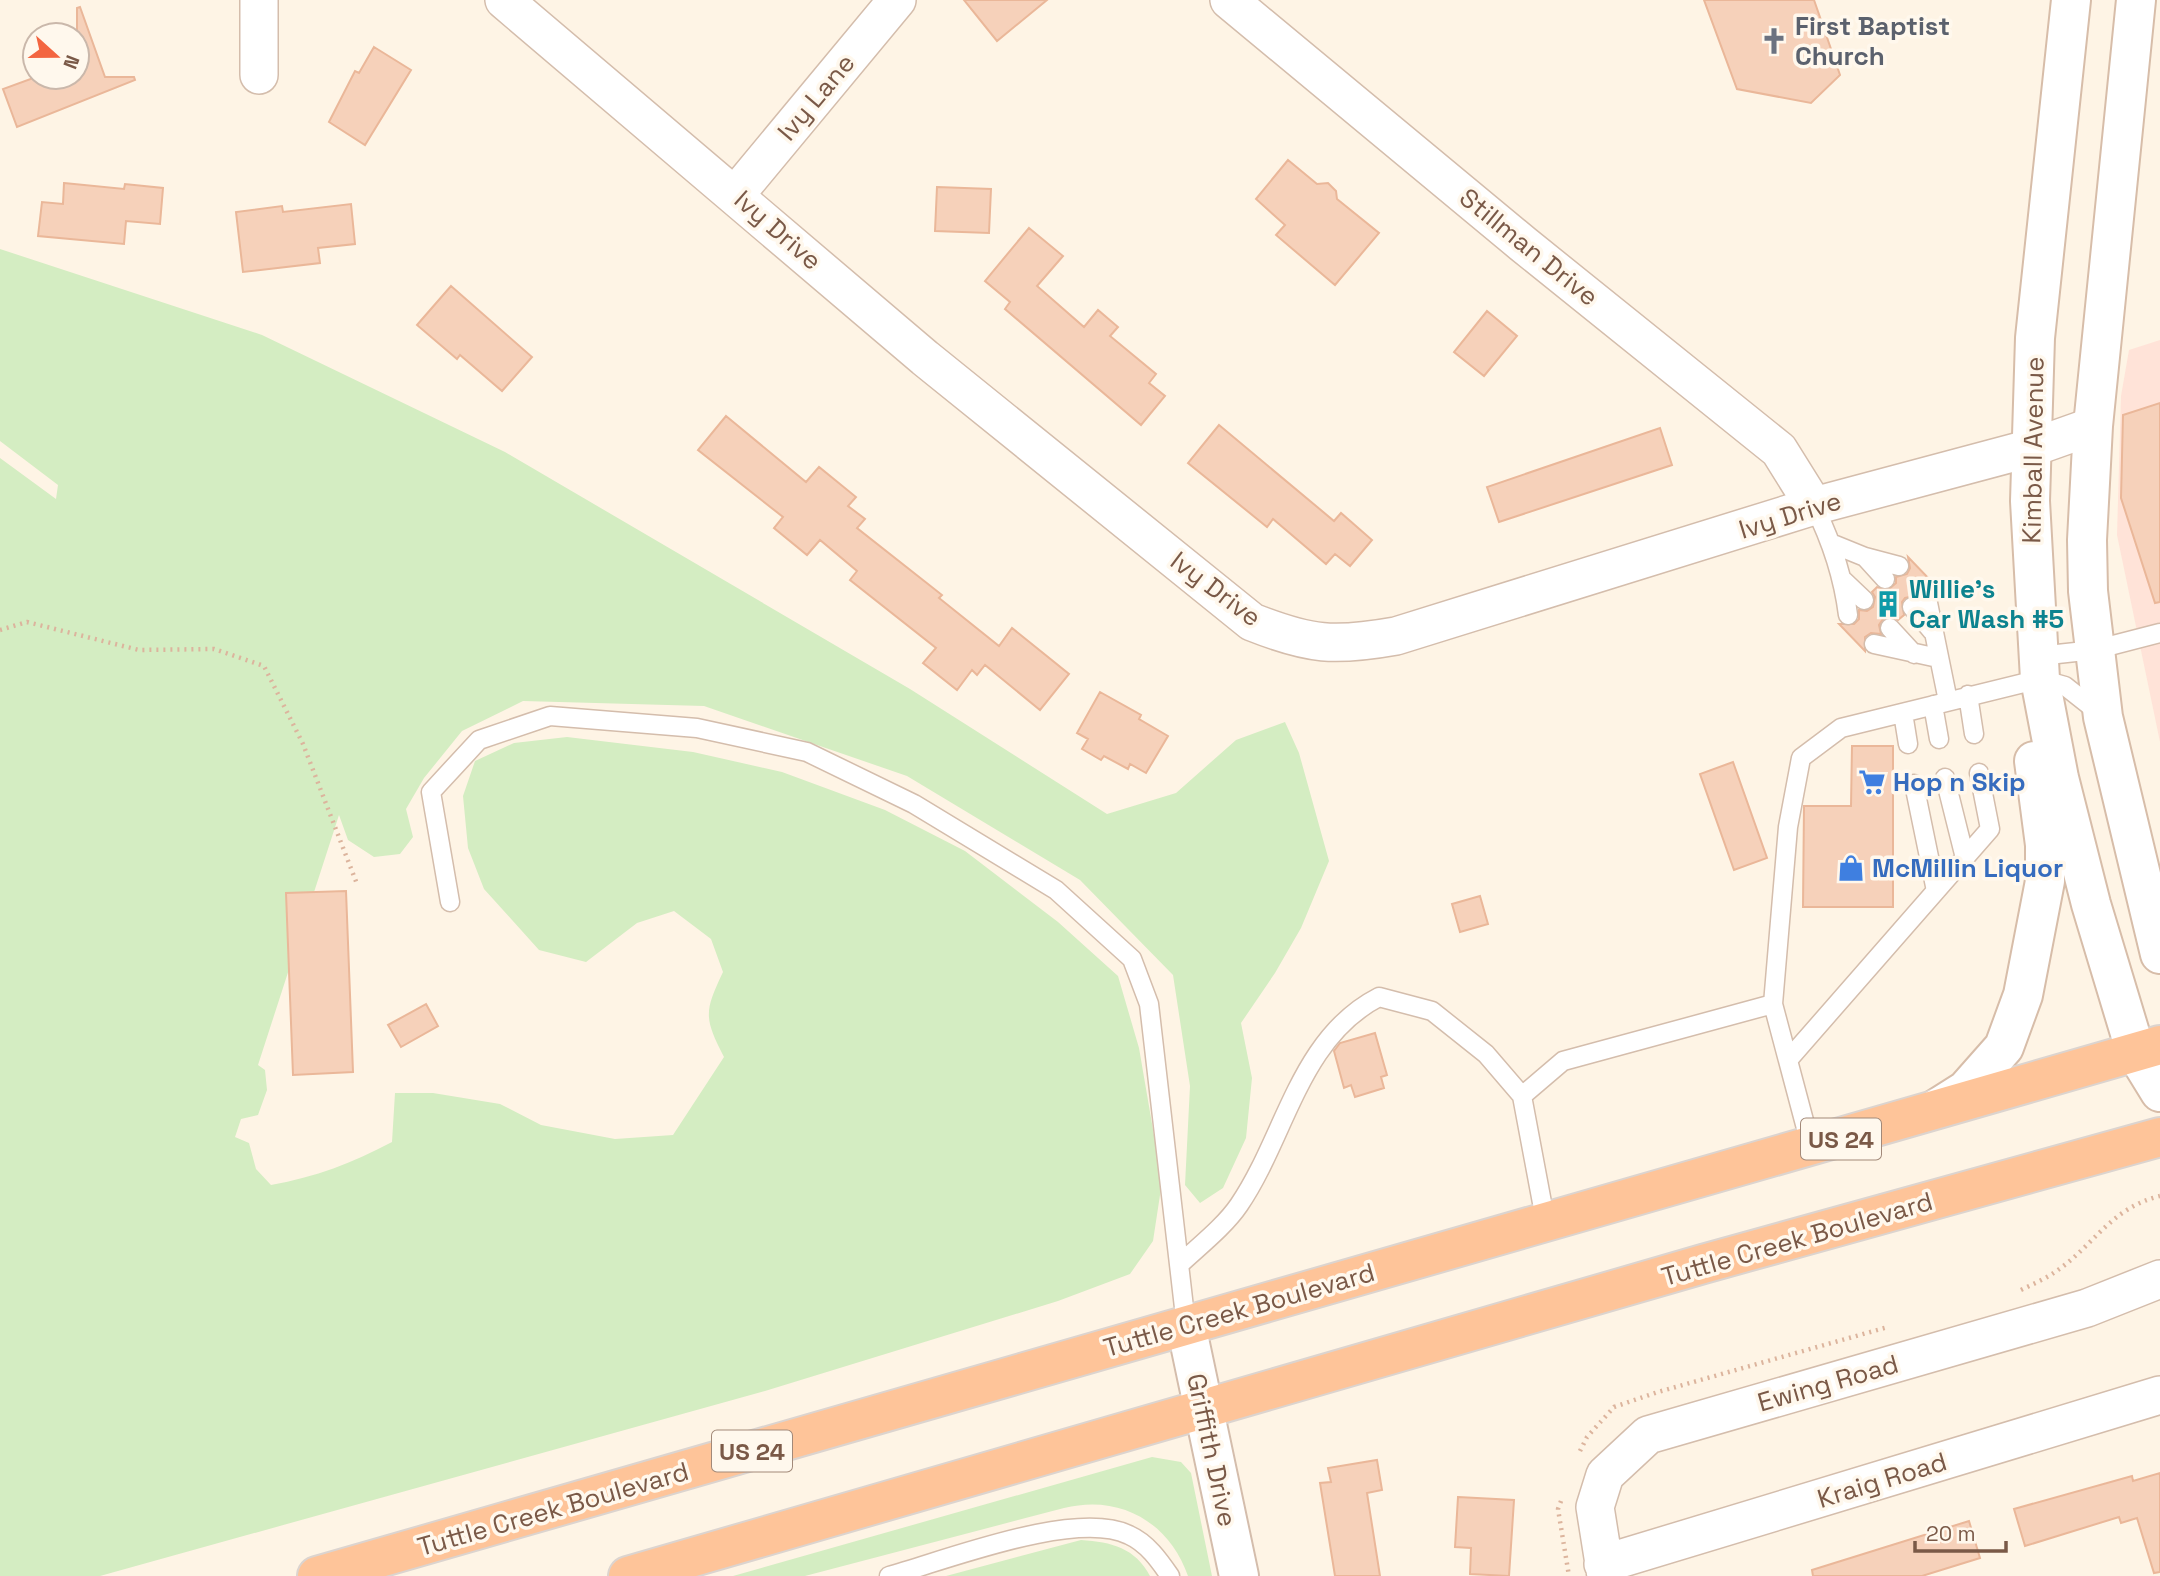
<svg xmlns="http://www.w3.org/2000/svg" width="2160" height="1576" font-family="'Space Grotesk',sans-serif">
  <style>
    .commercial { fill: #ffe3d8 }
    .green { fill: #d4edc2 }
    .building { fill: #f6d1ba; stroke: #eab799; stroke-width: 2 }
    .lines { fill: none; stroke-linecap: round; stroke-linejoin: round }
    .service-casing { stroke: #d4bdac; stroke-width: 21 }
    .minor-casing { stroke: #d4bdac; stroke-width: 40 }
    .tertiary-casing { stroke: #d4bdac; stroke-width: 42 }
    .secondary-casing { stroke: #d7bda9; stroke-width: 42 }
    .trunk-casing { stroke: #dcd4cf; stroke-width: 42 }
    .path { stroke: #dcb49d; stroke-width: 4.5; stroke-dasharray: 2 5; stroke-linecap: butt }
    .service { stroke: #fff; stroke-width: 18 }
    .minor { stroke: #fff; stroke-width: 37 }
    .tertiary { stroke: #fff; stroke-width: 38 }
    .secondary { stroke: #fff; stroke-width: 38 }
    .trunk { stroke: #fec499; stroke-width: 38 }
    .labels { text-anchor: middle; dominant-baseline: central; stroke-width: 7; stroke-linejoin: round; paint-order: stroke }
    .shield { fill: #fff8ed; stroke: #a28979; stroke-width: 2 }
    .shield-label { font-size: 24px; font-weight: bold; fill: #7a5947 }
    .worship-label { font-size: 26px; font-weight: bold; fill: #5b616d; stroke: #fff8ed; text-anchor: start }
    .street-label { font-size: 26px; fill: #7a5947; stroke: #fff8ed }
    .culture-label { font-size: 26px; font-weight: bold; fill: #0d838f; stroke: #fff8ed; text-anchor: start }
    .shop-label { font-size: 26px; font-weight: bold; fill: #366cbe; stroke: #fff8ed; text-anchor: start }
  </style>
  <rect width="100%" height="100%" fill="#fef4e5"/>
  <path class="commercial" d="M2160 340V742L2117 535 2121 396 2129 350Z"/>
  <path class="green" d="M0 249 262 335 505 452 910 689 1107 814 1176 793 1236 740 1285 722 1299 753 1329 861 1301 928 1275 973 1241 1023 1252 1078 1246 1138 1223 1188 1200 1203 1185 1185 1190 1086 1173 975 1080 880 907 776 704 706 523 701 462 731 424 778 406 809 413 837 400 854 374 857 348 840 339 815 258 1065 265 1070 267 1090 258 1115 241 1119 235 1137 249 1143 256 1169 271 1185C316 1177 352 1163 392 1142L395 1093H433L500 1104 541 1125 615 1139 673 1135 724 1057C704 1018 704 1012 723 972L711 939 674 911 637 923 586 962 539 950 484 889 468 848 463 796 475 761 514 743 567 737 693 752 782 772 885 810 965 851 1058 922 1118 976 1139 1048 1162 1182 1153 1241 1130 1274 1058 1301 765 1391 100 1576H0V458L56 499 58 485 0 441Z
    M1152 1457 1181 1462 1191 1473 1212 1576H1188C1169 1522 1120 1494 1064 1508L805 1576H733Z
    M1081 1540C1112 1542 1135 1548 1150 1576H946Z"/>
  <path class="building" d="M964 0H1047L997 41Z
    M1704 0H1814L1840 75 1811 103 1737 89Z
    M80 7 105 77H134L135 80 17 127 3 89 36 77H77V8Z
    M374 47 411 70 365 145 329 122 355 71 359 73Z
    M1288 160 1317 184 1328 183 1336 191 1337 199 1379 233 1335 285 1276 235 1285 225 1256 199Z
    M64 183 124 189 125 184 163 188 160 224 126 221 124 244 38 236 42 202 63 204Z
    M937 187 991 189 989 233 935 231Z
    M351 204 355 244 318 248 320 263 243 272 236 212 282 206 283 212Z
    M1029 228 1063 256 1037 286 1084 327 1098 310 1118 327 1110 336 1156 374 1149 383 1165 396 1141 425 1005 309 1010 302 985 281Z
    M451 286 532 357 502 391 460 355 457 359 417 325Z
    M1487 311 1517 336 1484 376 1454 352Z
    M2160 403V602L2155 603 2121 498 2123 415Z
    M726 416 806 482 819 467 856 497 848 506 865 519 857 528 942 595 939 598 999 646 1012 628 1069 674 1040 710 985 665 977 675 972 670 957 690 923 663 936 648 850 580 857 571 820 540 807 555 774 528 783 517 698 450Z
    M1219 425 1334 521 1341 513 1372 540 1350 566 1335 554 1326 564 1273 519 1267 527 1188 463Z
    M1660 428 1672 465 1499 522 1487 487Z
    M1908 557 1935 585 1924 582 1918 585 1915 596 1905 598 1902 602 1904 615 1898 620 1893 617 1883 619 1879 625 1881 634 1871 633 1865 637V651L1839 624H1854L1859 619V610L1867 611 1873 607 1875 597 1872 592 1877 587 1888 590 1896 583V577L1907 574 1910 568Z
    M1100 692 1141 715 1139 719 1168 736 1146 773 1130 764 1128 769 1104 756 1101 760 1082 749 1088 739 1077 733Z
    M1852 746H1893V907H1803L1804 806H1851Z
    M1733 762 1767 858 1734 870 1700 774Z
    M346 891 353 1072 293 1075 286 893Z
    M1480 896 1488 924 1460 932 1452 904Z
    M426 1004 438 1026 401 1047 388 1025Z
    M1375 1033 1387 1075 1381 1077 1384 1088 1355 1097 1351 1085 1344 1088 1334 1051 1340 1043Z
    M1377 1460 1382 1490 1367 1493 1380 1576H1335L1320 1483 1331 1482 1328 1468Z
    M2160 1473V1572L2154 1573 2137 1518 2121 1523 2119 1517 2025 1546 2014 1509 2132 1476 2133 1481Z
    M1458 1497 1514 1500 1509 1576 1470 1574 1471 1548 1455 1547Z
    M1969 1521 1980 1558 1922 1576H1813L1812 1570Z"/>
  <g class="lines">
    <defs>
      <path id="service" d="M1814 506C1832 542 1843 575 1848 615
        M1833 544 1865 557 1885 579
        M1865 557 1899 566
        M1844 581 1864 600
        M1926 593 1948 701
        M1912 607 1932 631
        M1890 628 1914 654
        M1874 644 1938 658
        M2039 656 2094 650 2160 633
        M1968 695 1974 734
        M1933 705 1939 739
        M1903 713 1908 744
        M1945 778 1965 858
        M1914 784 1936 891
        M450 902 431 792 479 740 550 716 697 728 807 752 914 804 1056 890 1132 959 1149 1004 1186 1325
        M1773 1004 1788 827 1801 758 1841 728 2040 679 2065 686 2098 712
        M1788 1060 1990 829 1979 773
        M1522 1096 1563 1061 1773 1004 1811 1147
        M1179 1265C1198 1247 1224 1227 1239 1205 1286 1136 1299 1038 1379 997L1432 1011 1486 1054 1522 1096 1546 1224
        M889 1576C947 1560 1076 1509 1129 1535 1147 1543 1159 1560 1170 1576"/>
      <path id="minor" d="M259 0V75
        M504 0 925 358 1252 622C1310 645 1334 647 1396 636L1814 506 2031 448 2093 426
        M1229 0 1523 244 1779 450 1814 506
        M736 194 897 0
        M1603 1564 2160 1395
        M1606 1576 1595 1507 1605 1475 1648 1435 2087 1308 2160 1279"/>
      <path id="tertiary" d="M1186 1325 1239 1576"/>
      <path id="secondary" d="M2071 0 2035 338 2030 501 2040 679 2059 778 2091 904 2136 1053 2160 1092
        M2136 0 2093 426 2087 540 2088 591 2103 717 2160 954
        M1936 1109 1966 1090 2004 1047 2023 995 2045 881V845L2034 761"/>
      <path id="trunk" d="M317 1576 2160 1045
        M628 1576 1703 1264 2160 1137"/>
    </defs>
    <use href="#service" class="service-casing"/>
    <use href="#minor" class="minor-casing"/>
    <use href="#tertiary" class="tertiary-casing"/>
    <use href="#secondary" class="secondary-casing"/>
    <use href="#trunk" class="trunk-casing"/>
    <path class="path" d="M0 630 27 622 139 650 214 649 264 666 303 744 357 884
      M2021 1290C2033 1284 2045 1279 2055 1272 2093 1247 2110 1208 2160 1196
      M1580 1451 1587 1437 1614 1407 1658 1392 1888 1327
      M1561 1501 1558 1509 1569 1576"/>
    <use href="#service" class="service"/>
    <use href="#minor" class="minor"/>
    <use href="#tertiary" class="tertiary"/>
    <use href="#secondary" class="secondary"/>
    <use href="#trunk" class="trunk"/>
  </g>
  <defs>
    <symbol id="church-bare" viewBox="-9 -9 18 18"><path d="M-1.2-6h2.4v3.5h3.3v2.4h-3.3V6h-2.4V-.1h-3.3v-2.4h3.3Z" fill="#6b7280" stroke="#fff8ed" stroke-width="2.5" paint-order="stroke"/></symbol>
    <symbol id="building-bare" viewBox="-9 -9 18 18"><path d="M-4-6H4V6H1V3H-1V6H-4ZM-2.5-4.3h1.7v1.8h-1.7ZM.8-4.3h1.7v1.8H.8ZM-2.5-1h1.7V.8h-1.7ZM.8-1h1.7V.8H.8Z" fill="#0f9aa8" stroke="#fff8ed" stroke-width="2.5" paint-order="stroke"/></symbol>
    <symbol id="supermarket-bare" viewBox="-9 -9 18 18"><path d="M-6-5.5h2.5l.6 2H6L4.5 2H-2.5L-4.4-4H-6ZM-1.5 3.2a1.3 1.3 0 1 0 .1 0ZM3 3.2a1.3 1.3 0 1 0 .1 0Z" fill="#3f7fe0" stroke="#fff8ed" stroke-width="2.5" paint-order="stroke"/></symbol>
    <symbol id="shop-bare" viewBox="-9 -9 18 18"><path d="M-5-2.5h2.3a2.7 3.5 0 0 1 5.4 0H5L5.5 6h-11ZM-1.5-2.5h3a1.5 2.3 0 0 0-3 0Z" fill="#3f7fe0" stroke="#fff8ed" stroke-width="2.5" paint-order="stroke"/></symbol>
  </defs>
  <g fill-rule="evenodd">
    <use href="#church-bare" x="1755" y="22" width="38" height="38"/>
    <use href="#building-bare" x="1869" y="585" width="38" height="38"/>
    <use href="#supermarket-bare" x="1853" y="763" width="38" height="38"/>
    <use href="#shop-bare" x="1832" y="849" width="38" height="38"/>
  </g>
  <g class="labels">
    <g class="shield">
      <rect x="1801" y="1118.5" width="80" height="41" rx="5"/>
      <rect x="712" y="1430.5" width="80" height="41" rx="5"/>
    </g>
    <g class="shield-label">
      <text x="1841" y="1139">US 24</text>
      <text x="752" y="1451">US 24</text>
    </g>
    <g class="worship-label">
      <text x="1795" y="26">First Baptist<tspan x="1795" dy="30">Church</tspan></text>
    </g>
    <g class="street-label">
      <text transform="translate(816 97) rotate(-50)">Ivy Lane</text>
      <text transform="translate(778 230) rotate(41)">Ivy Drive</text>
      <text transform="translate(1529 247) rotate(39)">Stillman Drive</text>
      <text transform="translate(2033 450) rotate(-89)">Kimball Avenue</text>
      <text transform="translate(1790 515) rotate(-17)">Ivy Drive</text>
      <text transform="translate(1216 589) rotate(37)">Ivy Drive</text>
      <text transform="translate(1797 1239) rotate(-16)">Tuttle Creek Boulevard</text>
      <text transform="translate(1239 1310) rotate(-16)">Tuttle Creek Boulevard</text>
      <text transform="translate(1828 1383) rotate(-16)">Ewing Road</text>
      <text transform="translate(1212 1450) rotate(78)">Griffith Drive</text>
      <text transform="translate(1882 1480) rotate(-17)">Kraig Road</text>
      <text transform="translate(553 1509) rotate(-16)">Tuttle Creek Boulevard</text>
    </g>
    <g class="culture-label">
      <text x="1909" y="589">Willie's<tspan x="1909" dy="30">Car Wash #5</tspan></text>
    </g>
    <g class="shop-label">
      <text x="1893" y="782">Hop n Skip</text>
      <text x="1872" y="868">McMillin Liquor</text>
    </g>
  </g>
  <g transform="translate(56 56) rotate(111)"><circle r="33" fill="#fff8ed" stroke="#cab8ab" stroke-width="2"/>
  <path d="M0-5L12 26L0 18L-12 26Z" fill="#f36540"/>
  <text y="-10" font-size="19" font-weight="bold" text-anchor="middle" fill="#7a5947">N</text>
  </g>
  <path d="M1915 1541v10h91v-10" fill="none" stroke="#7a5947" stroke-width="3.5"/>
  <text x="1926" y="1541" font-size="21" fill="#7a5947" stroke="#fff8ed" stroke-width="5" paint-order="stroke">20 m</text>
</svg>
